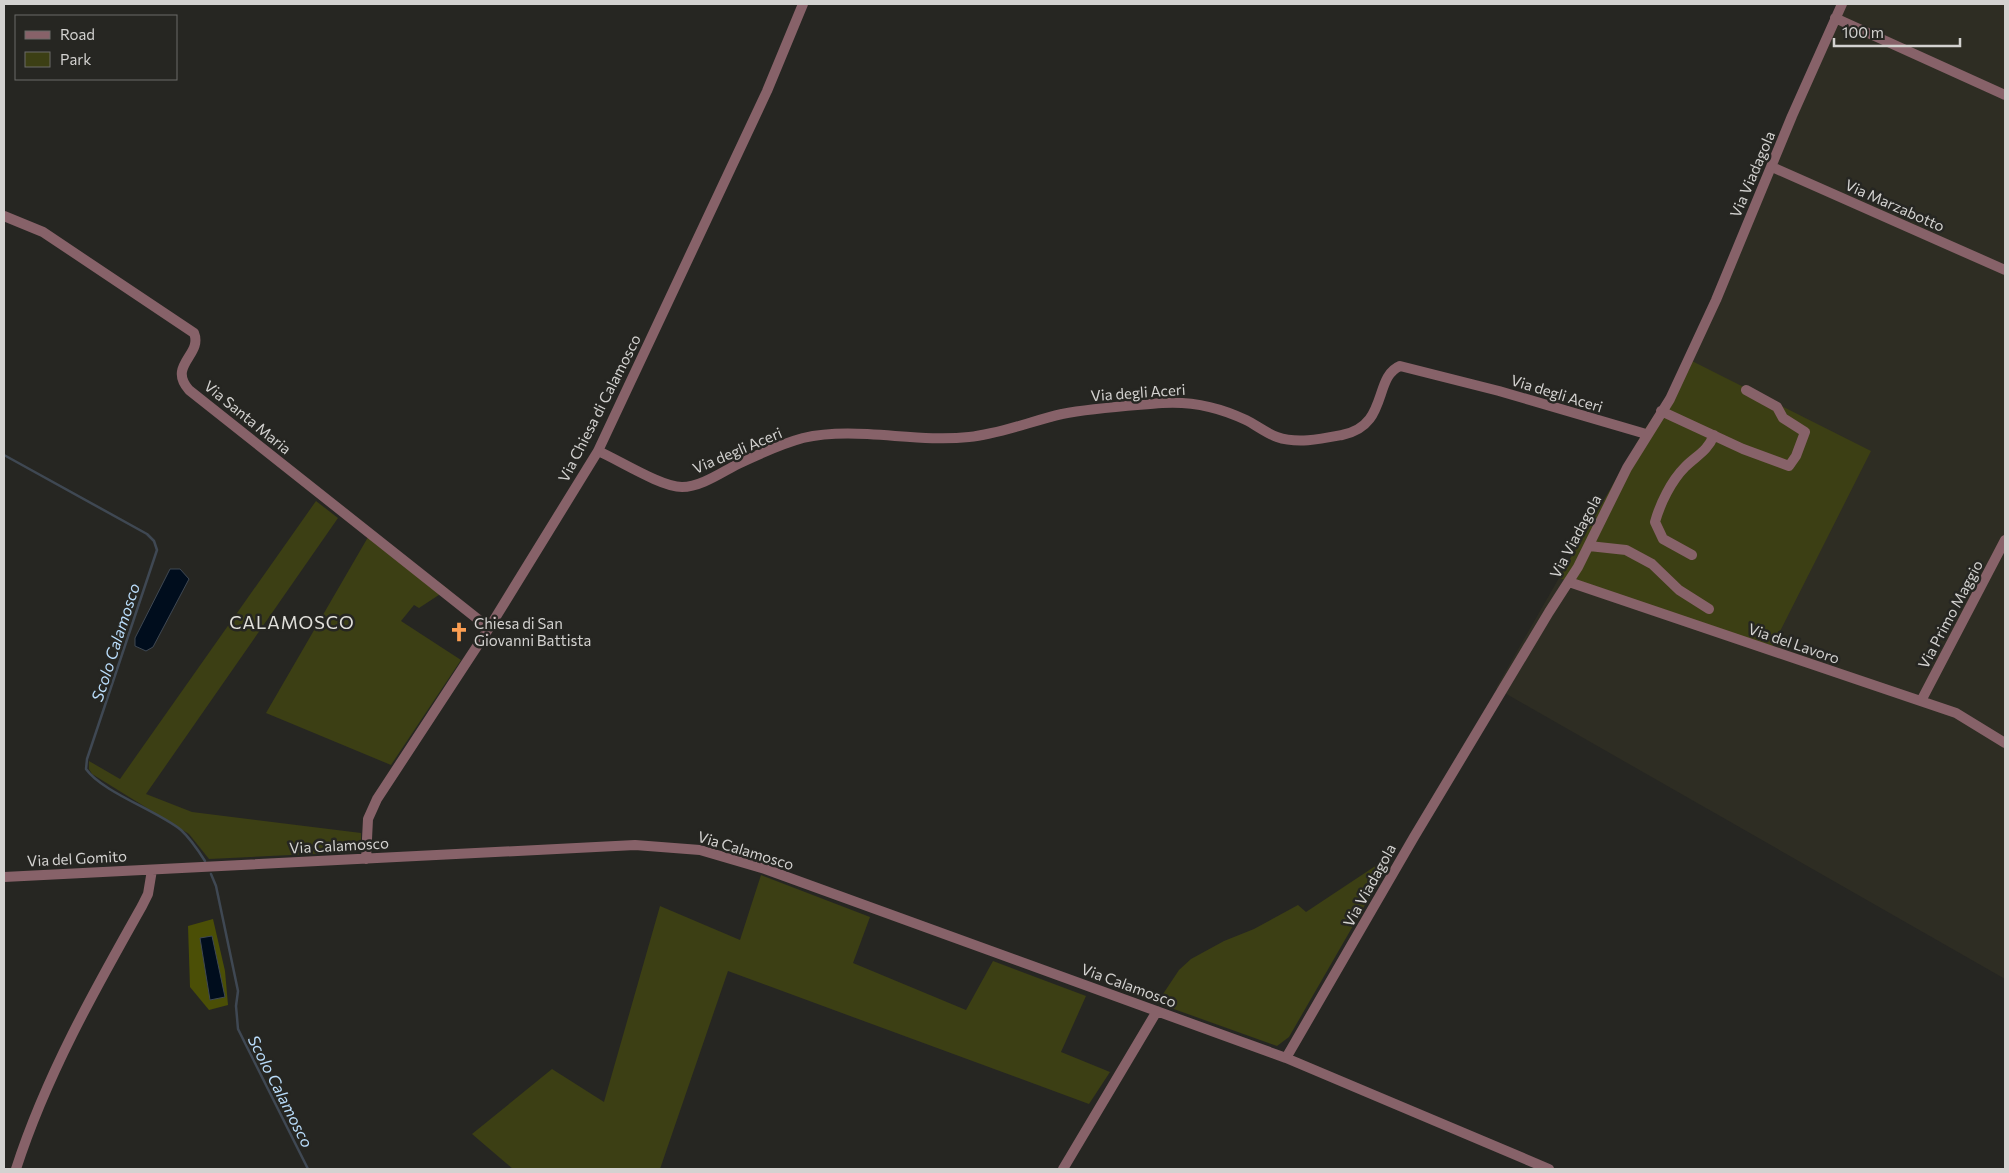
<svg xmlns="http://www.w3.org/2000/svg" width="2009" height="1173" font-family="Commissioner,sans-serif">
  <style>
    .built { fill: #2e2d23 }
    .green { fill: #3c3f14 }
    .forest { fill: #4b4f06 }
    .water { fill: #000d1d; stroke: #3f4853 }
    .lines { fill: none; stroke-linecap: round; stroke-linejoin: round }
    .stream { stroke: #3f4853; stroke-width: 2.5 }
    .minor { stroke: #876269; stroke-width: 10 }
    .labels { text-anchor: middle; dominant-baseline: central; stroke-width: 5; stroke-linejoin: round; paint-order: stroke }
    .street-label { font-size: 15px; fill: #d3d2d0; stroke: #262622 }
    .poi-label { font-size: 15px; fill: #d3d2d0; stroke: #262622; text-anchor: start }
    .water-label { font-size: 16px; font-style: italic; fill: #b9dcfa; stroke: #262622 }
    .quarter-label { font-size: 18px; letter-spacing: 1px; fill: #e1e0db; stroke: #262622 }
  </style>
  <rect width="100%" height="100%" fill="#262622"/>
  <path class="built" d="M1837 4H2005V979L1496 688 1559 578 1769 653 1686 358Z"/>
  <path class="green" d="M1686 358 1871 451 1769 653 1559 578 1645 429 1666 398Z
    M316 501 338 518 146 794 192 812 361 833V845L354 852 209 859 189 834 92 774 89 769V761L120 779Z
    M371 532 448 589 419 608 414 605 401 621 461 660 391 765 266 713Z
    M1395 853 1289 1037 1277 1046 1157 1003 1179 970 1191 959 1224 941 1254 929 1298 905 1306 912Z
    M761 875 870 917 853 963 966 1010 993 961 1086 996 1061 1052 1110 1072 1089 1104 728 971 660 1169H513L472 1134 552 1069 604 1102 660 906 740 940Z"/>
  <path class="forest" d="M213 919 225 971 228 1005 209 1010 190 987 188 926Z"/>
  <path class="water" d="M170 569H180L189 579 153 647 146 651 135 646V638Z
    M212 936 225 997 210 1000 200 938Z"/>
  <g class="lines">
    <path class="stream" d="M4 455 147 534 154 541 157 550 87 759 86 769C102 792 158 811 181 830 191 839 198 850 205 861
      M211 874 216 886 238 991 236 1006 238 1029 308 1169"/>
    <path class="minor" d="M1835 18 2005 95
      M1772 167 2005 270
      M4 216 43 232 194 333C203 355 167 365 189 390L489 628
      M1661 411 1743 449 1789 466 1796 456 1805 432 1783 418 1777 407 1746 390
      M598 451C619 460 661 487 682 487 701 487 722 472 738 464 759 454 781 444 803 438 855 426 915 443 969 437 1001 434 1031 421 1062 414 1094 408 1129 406 1162 403 1192 401 1219 407 1246 420 1256 425 1266 433 1277 437 1297 444 1321 439 1342 435 1389 426 1373 377 1400 366L1499 391 1646 434
      M1589 546 1626 550 1652 564 1679 590 1709 609
      M1692 555 1663 539 1655 522C1660 504 1671 481 1685 467 1697 455 1707 452 1714 435
      M1569 582 1956 713 2005 743
      M1921 701 2005 540
      M366 859 368 819 377 799 489 628 598 451 767 91 803 4
      M4 877 635 845 700 850 765 869 1286 1058 1549 1169
      M1286 1058 1414 837 1549 612 1578 567 1627 468 1670 399 1716 300 1792 116 1842 4
      M16 1169C46 1076 94 991 142 906L148 894 152 870
      M1063 1169 1157 1011"/>
  </g>
  <defs>
    <symbol id="church-bare" viewBox="-9 -9 18 18"><path d="M-1.2-6h2.4v3.5h3.3v2.4h-3.3V6h-2.4V-.1h-3.3v-2.4h3.3Z" fill="#fb9e52" stroke="#262622" stroke-width="2.5" paint-order="stroke"/></symbol>
  </defs>
  <g fill-rule="evenodd">
    <use href="#church-bare" x="445" y="618" width="28" height="28"/>
  </g>
  <g class="labels">
    <g class="street-label">
      <text transform="translate(1752 174) rotate(-67)">Via Viadagola</text>
      <text transform="translate(1895 205) rotate(24)">Via Marzabotto</text>
      <text transform="translate(1138 392) rotate(-4)">Via degli Aceri</text>
      <text transform="translate(1557 393) rotate(17)">Via degli Aceri</text>
      <text transform="translate(599 408) rotate(-63)">Via Chiesa di Calamosco</text>
      <text transform="translate(248 417) rotate(39)">Via Santa Maria</text>
      <text transform="translate(737 450) rotate(-23)">Via degli Aceri</text>
      <text transform="translate(1575 536) rotate(-62)">Via Viadagola</text>
      <text transform="translate(1950 614) rotate(-62)">Via Primo Maggio</text>
      <text transform="translate(1794 643) rotate(19)">Via del Lavoro</text>
      <text transform="translate(339 845) rotate(-3)">Via Calamosco</text>
      <text transform="translate(746 850) rotate(17)">Via Calamosco</text>
      <text transform="translate(77 858) rotate(-3)">Via del Gomito</text>
      <text transform="translate(1369 885) rotate(-61)">Via Viadagola</text>
      <text transform="translate(1129 985) rotate(20)">Via Calamosco</text>
    </g>
    <g class="poi-label">
      <text x="474" y="623">Chiesa di San<tspan x="474" dy="17">Giovanni Battista</tspan></text>
    </g>
    <g class="water-label">
      <text transform="translate(115 642) rotate(-72)">Scolo Calamosco</text>
      <text transform="translate(281 1091) rotate(63)">Scolo Calamosco</text>
    </g>
    <g class="quarter-label">
      <text x="292" y="622">CALAMOSCO</text>
    </g>
  </g>
  <rect width="2009" height="1173" fill="none" stroke="#d3d2d0" stroke-width="10"/>
  <rect x="15" y="15" width="162" height="65" fill="#262622" stroke="#6b6b68"/>
  <rect x="25" y="31" width="25" height="8" fill="#876269" stroke="#6b6b68"/>
  <text x="60" y="40" font-size="15" fill="#d3d2d0">Road</text>
  <rect x="25" y="52" width="25" height="15" fill="#3c3f14" stroke="#6b6b68"/>
  <text x="60" y="65" font-size="15" fill="#d3d2d0">Park</text>
  <path d="M1834 38v8h126v-8" fill="none" stroke="#d3d2d0" stroke-width="2.5"/>
  <text x="1842" y="38" font-size="15" fill="#d3d2d0" stroke="#262622" stroke-width="4" paint-order="stroke">100 m</text>
</svg>
